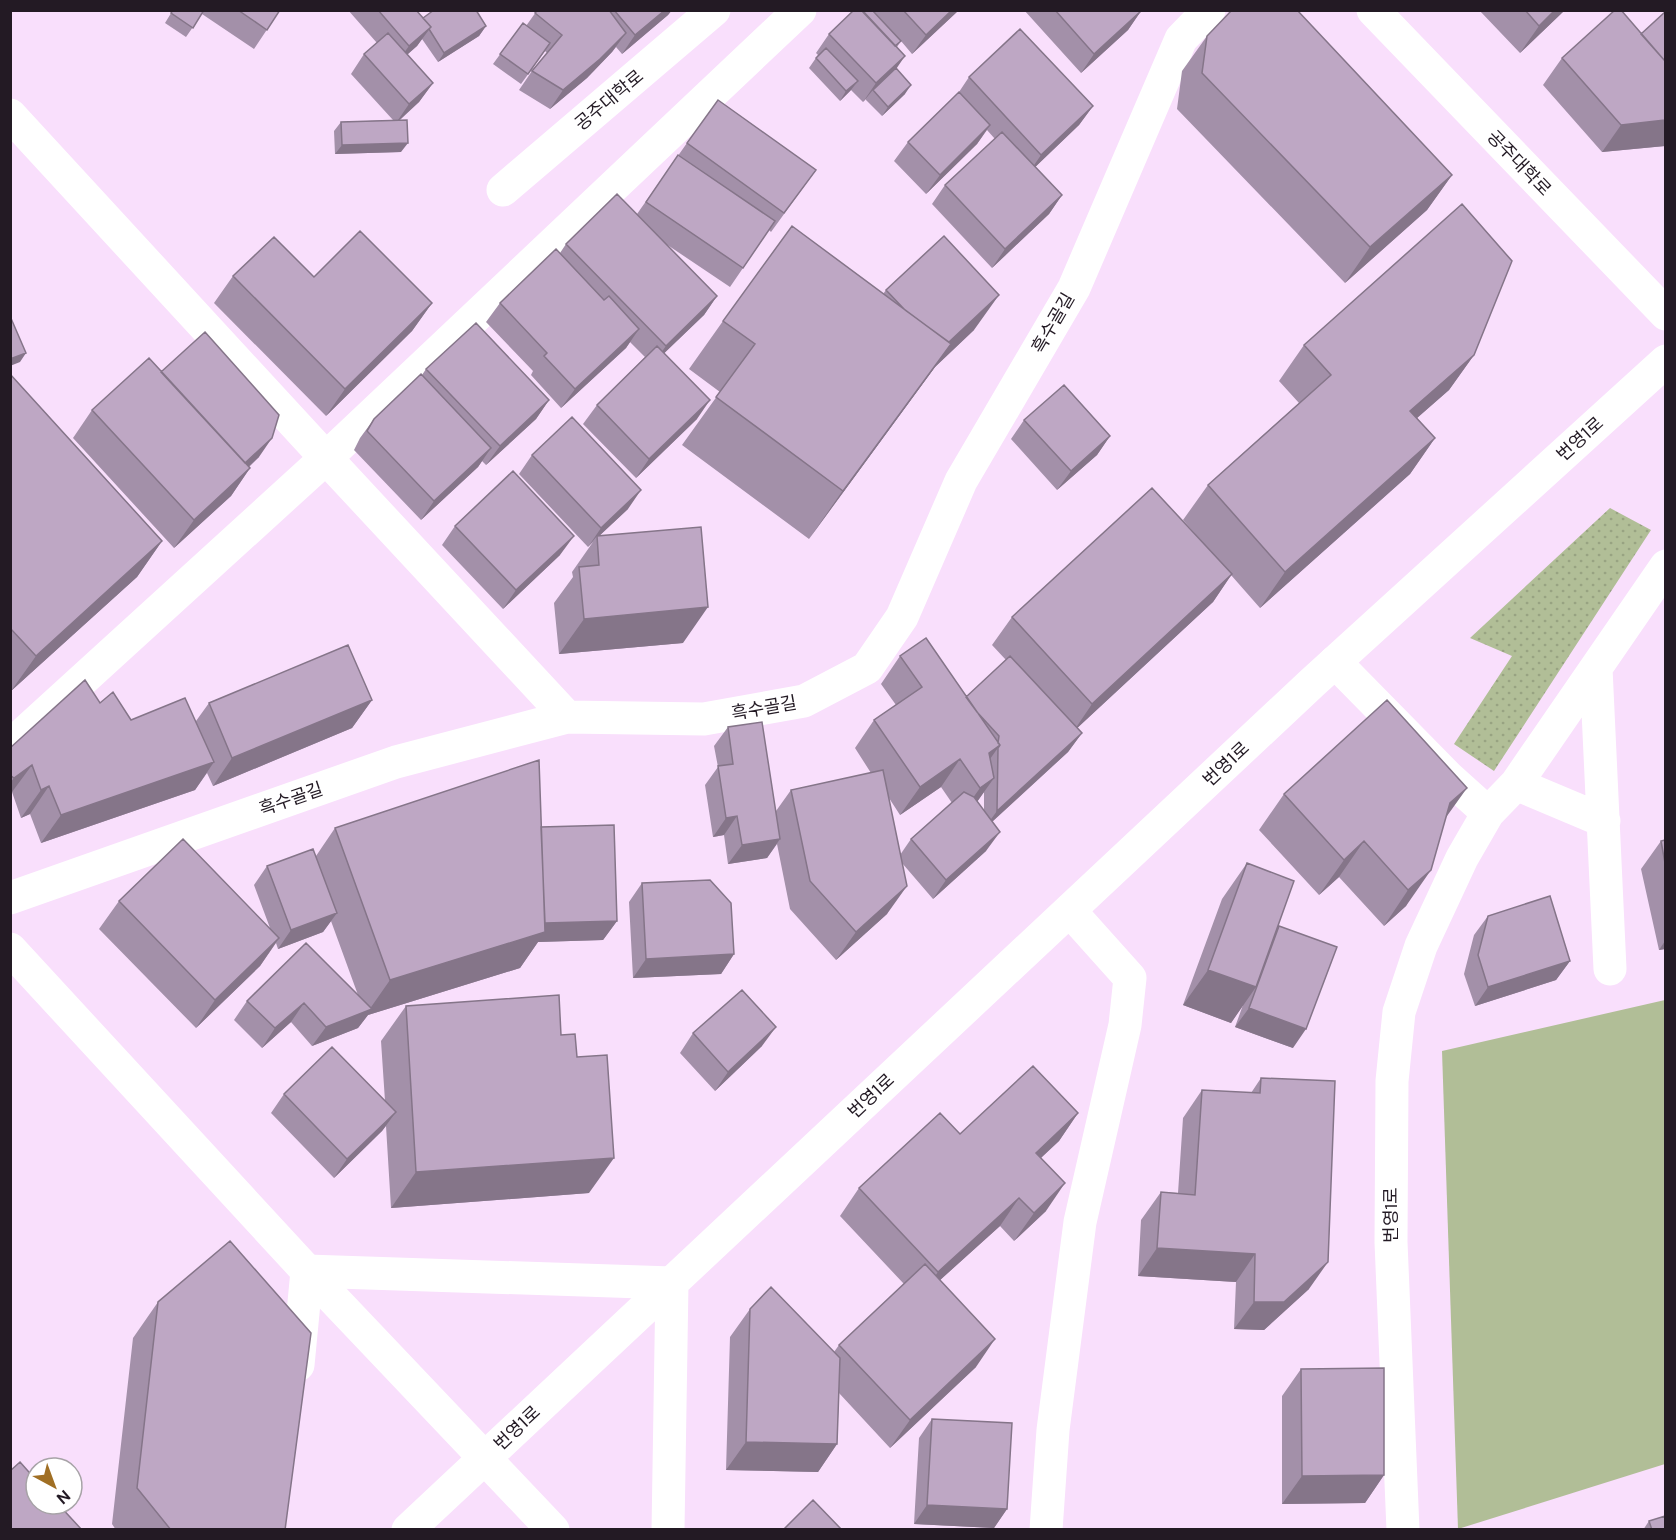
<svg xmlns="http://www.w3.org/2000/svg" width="1676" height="1540" font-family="'DM Sans','Noto Sans KR',sans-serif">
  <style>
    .grass { fill: #b1be97 }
    .park { fill: url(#park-dots) }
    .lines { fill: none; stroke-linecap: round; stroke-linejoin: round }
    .street { stroke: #fff; stroke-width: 33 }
    .secondary { stroke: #fff; stroke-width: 33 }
    .wall { fill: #a390a9; fill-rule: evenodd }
    .shaded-wall { fill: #857589 }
    .building { fill: #bea7c4; stroke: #857589; stroke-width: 1.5 }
    .labels { text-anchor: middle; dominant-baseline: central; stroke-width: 4.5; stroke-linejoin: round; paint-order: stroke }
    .street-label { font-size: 18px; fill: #231a24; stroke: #fff }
  </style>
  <defs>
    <pattern id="park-dots" width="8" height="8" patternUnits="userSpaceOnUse" patternTransform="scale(1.5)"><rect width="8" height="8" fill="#b1be97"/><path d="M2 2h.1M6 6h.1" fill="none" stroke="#98a382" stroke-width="1.8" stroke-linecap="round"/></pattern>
  </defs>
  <rect width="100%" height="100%" fill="#f9dffc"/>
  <path class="grass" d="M1665 1000V1464L1458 1529 1442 1051Z"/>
  <path class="park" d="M1610 508 1651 530 1494 771 1454 744 1512 656 1470 638Z"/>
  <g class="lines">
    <path class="street" d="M10 115 326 458 567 717
      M503 190 714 10
      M1335 662 1448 777 1488 813 1462 858 1421 946 1399 1012 1392 1081 1391 1242 1403 1530
      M1596 668 1610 969
      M10 746 326 458 800 10
      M1516 784 1604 821
      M1488 813 1516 784 1666 566
      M10 898 396 762 567 717 704 719 804 701 867 668 902 617 961 481 1074 288 1181 39 1209 10
      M10 949 307 1271 553 1530
      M1046 1530 1053 1430 1080 1222 1125 1025 1130 978 1070 911"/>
    <path class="secondary" d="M1373 10 1666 314
      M298 1365 307 1271 672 1283 668 1530
      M408 1530 1313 682 1666 361"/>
  </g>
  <path class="wall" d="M173 10H280L254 49 202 14 186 37 165 23Z
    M348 10H416L423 18 486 26 479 36 438 62 422 39 417 46 407 55 433 83 419 102 400 120 401 152 335 154 334 131 341 122 393 120 351 74 364 54 377 43Z
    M532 10H672L668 15 622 54 616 47 612 52 587 78 550 109 519 90 532 71 547 53 545 51 521 84 493 64 523 23 526 26 536 12Z
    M864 10H959L912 54 901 41 897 47 896 69 905 94 882 116 866 100V99L863 102 851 90 840 101 809 68 818 55 816 53 829 34Z
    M1024 10H1140L1141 11 1128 30 1081 73Z
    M1479 10H1565L1520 53Z
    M1665 12V146L1602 152 1543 85 1562 58 1641 34Z
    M1207 36 1452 175 1427 210 1345 283 1177 109 1182 71Z
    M969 77 1093 106 1079 125 1035 167 1062 195 1049 214 992 268 932 204 945 185 995 139 987 130 977 144 926 194 894 161 908 142 959 92Z
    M687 143 816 170 771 232 769 230 730 287 666 244 717 296 704 315 664 353 697 419 636 478 583 424 597 405 645 357 630 342 626 348 561 408 531 375 533 371 486 322 500 303 560 253 566 244 637 214Z
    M233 276 314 277 432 303 412 331 326 416 214 303Z
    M886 290 974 330 935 367 809 539 682 445 720 392 689 369 723 321 883 294Z
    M1304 345 1474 355 1449 390 1417 418 1435 438 1410 474 1260 608 1231 575 1213 602 1077 728 1082 733 1068 752 992 822 986 851 933 899 902 863 887 914 836 960 790 909 777 844 767 858 728 864 724 835 713 837 705 785 718 767 714 746 728 727 776 811 791 790 871 773 855 748 874 720 896 705 881 684 900 656 966 697 1006 660 992 645 1012 617 1204 544 1183 520 1208 485 1299 403 1279 381ZM941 787 952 803 911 839 900 855 889 798 900 815ZM984 792V811L977 802Z
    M426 369 549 400 536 419 486 465 482 461 478 467 421 520 354 450 360 438 374 419 422 375Z
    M161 372 259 457 249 467 250 468 231 496 174 548 73 438 92 410Z
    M10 374 162 541 137 577 11 691Z
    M1024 420 1110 436 1097 455 1057 490 1011 439Z
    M532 455 628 509 599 536 683 643 559 654 554 603 573 577 572 572 593 542 588 547 519 474Z
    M455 526 560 555 503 609 442 545Z
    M372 700 352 728 213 786 207 773 195 790 41 843 30 814 21 818 12 792 10 794V748L100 703 131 720 196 721 209 703Z
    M1284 794 1446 817 1406 906 1384 926 1339 877 1319 895 1259 830Z
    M541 827 617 921 603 940 538 942 520 968 368 1015 358 1028 312 1046 291 1022 262 1048 234 1020 247 1001 358 995 331 921 323 932 278 949 276 943 260 966 196 1028 99 929 119 901 270 928 254 885 267 866 316 856 335 828Z
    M1665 840V949L1659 950 1641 869 1661 841Z
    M1247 863 1277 929 1279 926 1293 1048 1235 1027 1243 1005 1231 1023 1183 1005 1222 899Z
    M642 883 734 954 721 974 633 978 629 902Z
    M1488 916 1570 961 1556 980 1475 1006 1464 974 1474 935Z
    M406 1006 561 1035 589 1193 391 1208 386 1126 382 1131 334 1178 271 1113 284 1094 385 1101 381 1041Z
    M693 1033 762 1046 715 1091 680 1053Z
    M1261 1078 1309 1289 1264 1330 1234 1329 1236 1282 1138 1276 1141 1220 1161 1192 1178 1193 1183 1118 1202 1090 1251 1093Z
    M1078 1113 1059 1141 1041 1158 1046 1211 1014 1241 1000 1226 940 1280 976 1367 890 1448 839 1393 837 1444 818 1472 726 1470 730 1337 750 1309 834 1352 839 1345 904 1284 840 1216 859 1188 960 1134Z
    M158 1302 285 1530H116L112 1524 133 1338Z
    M1301 1369 1384 1475 1365 1503 1282 1504V1396Z
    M932 1419 1007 1509 994 1528 914 1524 919 1438Z
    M1649 1521 1665 1530H1643Z"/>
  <path class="shaded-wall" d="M665 10H672L668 15 622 54 635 35Z
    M952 10H959L912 54 926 35Z
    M1555 10H1565L1520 53 1539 26Z
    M1141 11 1128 30 1081 73 1094 54Z
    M486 26 479 36 438 62 444 53Z
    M431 27 417 46 395 65 409 46Z
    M626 33 612 52 587 78 550 109 563 90Z
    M905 56 892 75 873 90 863 102 876 83Z
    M858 81 851 90 840 101 846 91Z
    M433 83 419 102 396 123 409 104Z
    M911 85 905 94 882 116 888 107Z
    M1093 106 1079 125 1028 174 1041 155Z
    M1665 120V146L1602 152 1621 125Z
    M990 125 977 144 926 194 940 175Z
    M408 143 401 152 335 154 342 145Z
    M1452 175 1427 210 1345 283 1370 247Z
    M1062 195 1049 214 992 268 1005 249Z
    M999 295 974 330 935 367 809 539 941 349Z
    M717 296 704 315 652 365 666 346Z
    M432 303 412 331 326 416 345 389Z
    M639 329 626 348 561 408 575 389Z
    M26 353 20 362 10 366V359Z
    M1474 355 1449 390 1385 446 1410 411Z
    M549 400 536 419 486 465 500 446Z
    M710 400 697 419 636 478 649 459Z
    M1110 436 1097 455 1057 490 1071 471Z
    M272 438 259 457 228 485 242 466Z
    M1435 438 1410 474 1260 608 1285 572Z
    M491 448 478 467 421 520 434 501Z
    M250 468 231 496 174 548 194 520Z
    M641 490 628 509 597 538V536L588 547 601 528Z
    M574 536 560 555 503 609 516 590Z
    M162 541 137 577 11 691 36 656Z
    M1232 574 1213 602 1073 732 1092 704Z
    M708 607 683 643 559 654 584 619Z
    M372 700 352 728 213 786 232 758Z
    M1082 733 1068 752 983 830 997 811Z
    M1000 745 980 773 989 753Z
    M960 759 941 787 900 815 920 787Z
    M214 762 195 790 41 843 61 815Z
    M32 765 12 792 10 794V783L14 778Z
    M994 778 974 806 960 816 980 788Z
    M49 786 30 814 21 818 41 790Z
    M1467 788 1442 823 1450 803Z
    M737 816 724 835 713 837 726 818Z
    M1000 832 986 851 933 899 946 880Z
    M780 839 767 858 728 864 742 845Z
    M1364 841 1339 877 1319 895 1344 860Z
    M1431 870 1406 906 1384 926 1408 890Z
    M907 886 887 914 836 960 856 932Z
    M337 913 323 932 278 949 291 930Z
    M617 921 603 940 538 942 520 968 368 1015 358 1028 312 1046 326 1027 369 1010 390 980 540 923Z
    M279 938 260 966 196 1028 215 1000Z
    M1665 941V949L1659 950Z
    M734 954 721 974 633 978 646 959Z
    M1570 961 1556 980 1475 1006 1488 987Z
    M1208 970 1256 987 1231 1023 1183 1005Z
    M304 1003 291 1022 262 1048 275 1028Z
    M1249 1008 1306 1029 1293 1048 1235 1027Z
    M776 1027 762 1046 715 1091 728 1072Z
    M396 1112 382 1131 334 1178 347 1159Z
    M1078 1113 1059 1141 1017 1180 1036 1153Z
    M614 1158 589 1193 391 1208 416 1172Z
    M1065 1183 1046 1211 1014 1241 1034 1213Z
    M1019 1198 1000 1226 918 1300 938 1272Z
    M1157 1248 1255 1254 1236 1282 1138 1276Z
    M1328 1262 1309 1289 1264 1330 1234 1329 1254 1302Z
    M995 1339 976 1367 890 1448 910 1420Z
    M746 1442 837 1444 818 1472 726 1470Z
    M1384 1475 1365 1503 1282 1504 1302 1476Z
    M927 1505 1007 1509 994 1528 914 1524Z"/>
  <path class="building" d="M173 10H204L193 28 171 13Z
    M238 10H280L267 30Z
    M378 10H416L431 27 409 46Z
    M434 10H476L486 26 444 53 429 29 431 27 423 18Z
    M538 10H609L626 33 600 59 563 90 532 71 562 35 535 13Z
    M614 10H665L635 35Z
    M854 10H862L905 56 876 83 829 34Z
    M864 10H872L901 41 895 46 863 12Z
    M903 10H952L926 35Z
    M1055 10H1140L1141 11 1094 54Z
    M1232 10H1297L1452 175 1370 247 1202 73 1207 36Z
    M1525 10H1555L1539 26Z
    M1615 10H1621L1665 61V120L1621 125 1562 58Z
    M1665 12V61L1641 34Z
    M523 23 550 43 528 74 500 54Z
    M1020 29 1093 106 1041 155 969 77Z
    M388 33 433 83 409 104 364 54Z
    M826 48 858 81 846 91 816 58Z
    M896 68 911 85 888 107 873 90Z
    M959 92 990 125 940 175 908 142Z
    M718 100 816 170 784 213 687 143Z
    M407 120 408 143 342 145 341 122Z
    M1002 132 1062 195 1005 249 945 185Z
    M678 155 775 221 743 268 646 202Z
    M617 194 717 296 666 346 566 244Z
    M1462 204 1512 261 1474 355 1410 411 1435 438 1285 572 1208 485 1331 375 1304 345Z
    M792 226 951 344 843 491 716 397 755 344 723 321Z
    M360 231 432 303 345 389 233 276 274 237 314 277Z
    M944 236 999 295 949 342 905 310 886 290Z
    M556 249 604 300 609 296 639 329 575 389 544 356 547 353 500 303Z
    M10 316 26 353 10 359Z
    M476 323 549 400 500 446 426 369Z
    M205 332 279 415 272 438 245 463 161 372Z
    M657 346 710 400 649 459 597 405Z
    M149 358 250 468 194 520 92 410Z
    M10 374 162 541 36 656 10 628Z
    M421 374 491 448 434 501 367 431 374 419Z
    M1064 385 1110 436 1071 471 1024 420Z
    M572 417 641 490 601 528 532 455Z
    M513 471 574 536 516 590 455 526Z
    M1152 488 1232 574 1092 704 1012 617Z
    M701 527 708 607 584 619 579 567 599 565 597 536Z
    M926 638 1000 745 989 753 994 778 980 788 960 759 920 787 874 720 922 687 900 656Z
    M348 645 372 700 232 758 209 703Z
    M1010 656 1082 733 997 811 998 748 1000 745 998 743 999 736 977 712 966 697Z
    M85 680 100 703 113 692 131 720 185 698 214 762 61 815 49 786 41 790 32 765 14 778 10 775V748Z
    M1387 700 1467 788 1450 803 1431 870 1408 890 1364 841 1344 860 1284 794Z
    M762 722 780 839 742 845 737 816 726 818 718 766 733 764 728 727Z
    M539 760 545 932 390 980 335 828Z
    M883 770 907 886 856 932 810 881 791 790Z
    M964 792 974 797 1000 832 946 880 911 839Z
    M614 825 617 921 545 923 541 827Z
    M183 839 279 938 215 1000 119 901Z
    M1665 840V863L1661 841Z
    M313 849 337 913 291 930 267 866Z
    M1247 863 1294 881 1256 987 1208 970Z
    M710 880 731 903 734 954 646 959 642 883Z
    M1550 896 1570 961 1488 987 1478 955 1488 916Z
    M1279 926 1337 947 1306 1029 1249 1008Z
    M306 943 372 1009 326 1027 304 1003 275 1028 247 1001Z
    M742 990 776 1027 728 1072 693 1033Z
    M559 995 561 1035 575 1034 577 1057 607 1055 614 1158 416 1172 406 1006Z
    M332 1047 396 1112 347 1159 284 1094Z
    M1033 1066 1078 1113 1036 1153 1065 1183 1034 1213 1019 1198 938 1272 859 1188 940 1113 960 1134Z
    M1261 1078 1335 1081 1328 1262 1284 1302H1254L1255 1254 1157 1248 1161 1192 1195 1195 1202 1090 1260 1093Z
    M230 1241 311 1333 285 1530H171L137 1488 158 1302Z
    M925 1264 995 1339 910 1420 839 1345Z
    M771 1287 840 1358 837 1444 746 1442 750 1309Z
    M1384 1368V1475L1302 1476 1301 1369Z
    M932 1419 1012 1423 1007 1509 927 1505Z
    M20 1462 36 1480V1504H58L82 1530H10V1471Z
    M813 1500 842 1530H783Z
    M1665 1516V1530H1652L1649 1521Z"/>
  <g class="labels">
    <g class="street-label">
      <text transform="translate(609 100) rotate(-40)">공주대학로</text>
      <text transform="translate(1519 163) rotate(46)">공주대학로</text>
      <text transform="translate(1053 323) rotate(-60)">흑수골길</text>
      <text transform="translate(1580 439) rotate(-42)">번영1로</text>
      <text transform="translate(764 708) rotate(-10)">흑수골길</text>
      <text transform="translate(1226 764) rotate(-43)">번영1로</text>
      <text transform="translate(291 799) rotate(-19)">흑수골길</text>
      <text transform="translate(871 1096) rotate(-43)">번영1로</text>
      <text transform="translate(1391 1215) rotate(-90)">번영1로</text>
      <text transform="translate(517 1428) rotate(-43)">번영1로</text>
    </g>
  </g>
  <rect width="1676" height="1540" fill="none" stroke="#231a24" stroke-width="24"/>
  <g transform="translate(54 1486) rotate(139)"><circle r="28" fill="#ffffff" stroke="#a7a3a7" stroke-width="1.5"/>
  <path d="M0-4.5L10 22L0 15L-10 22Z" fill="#a06f24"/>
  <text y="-9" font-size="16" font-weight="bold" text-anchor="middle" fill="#231a24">N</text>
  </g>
</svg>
